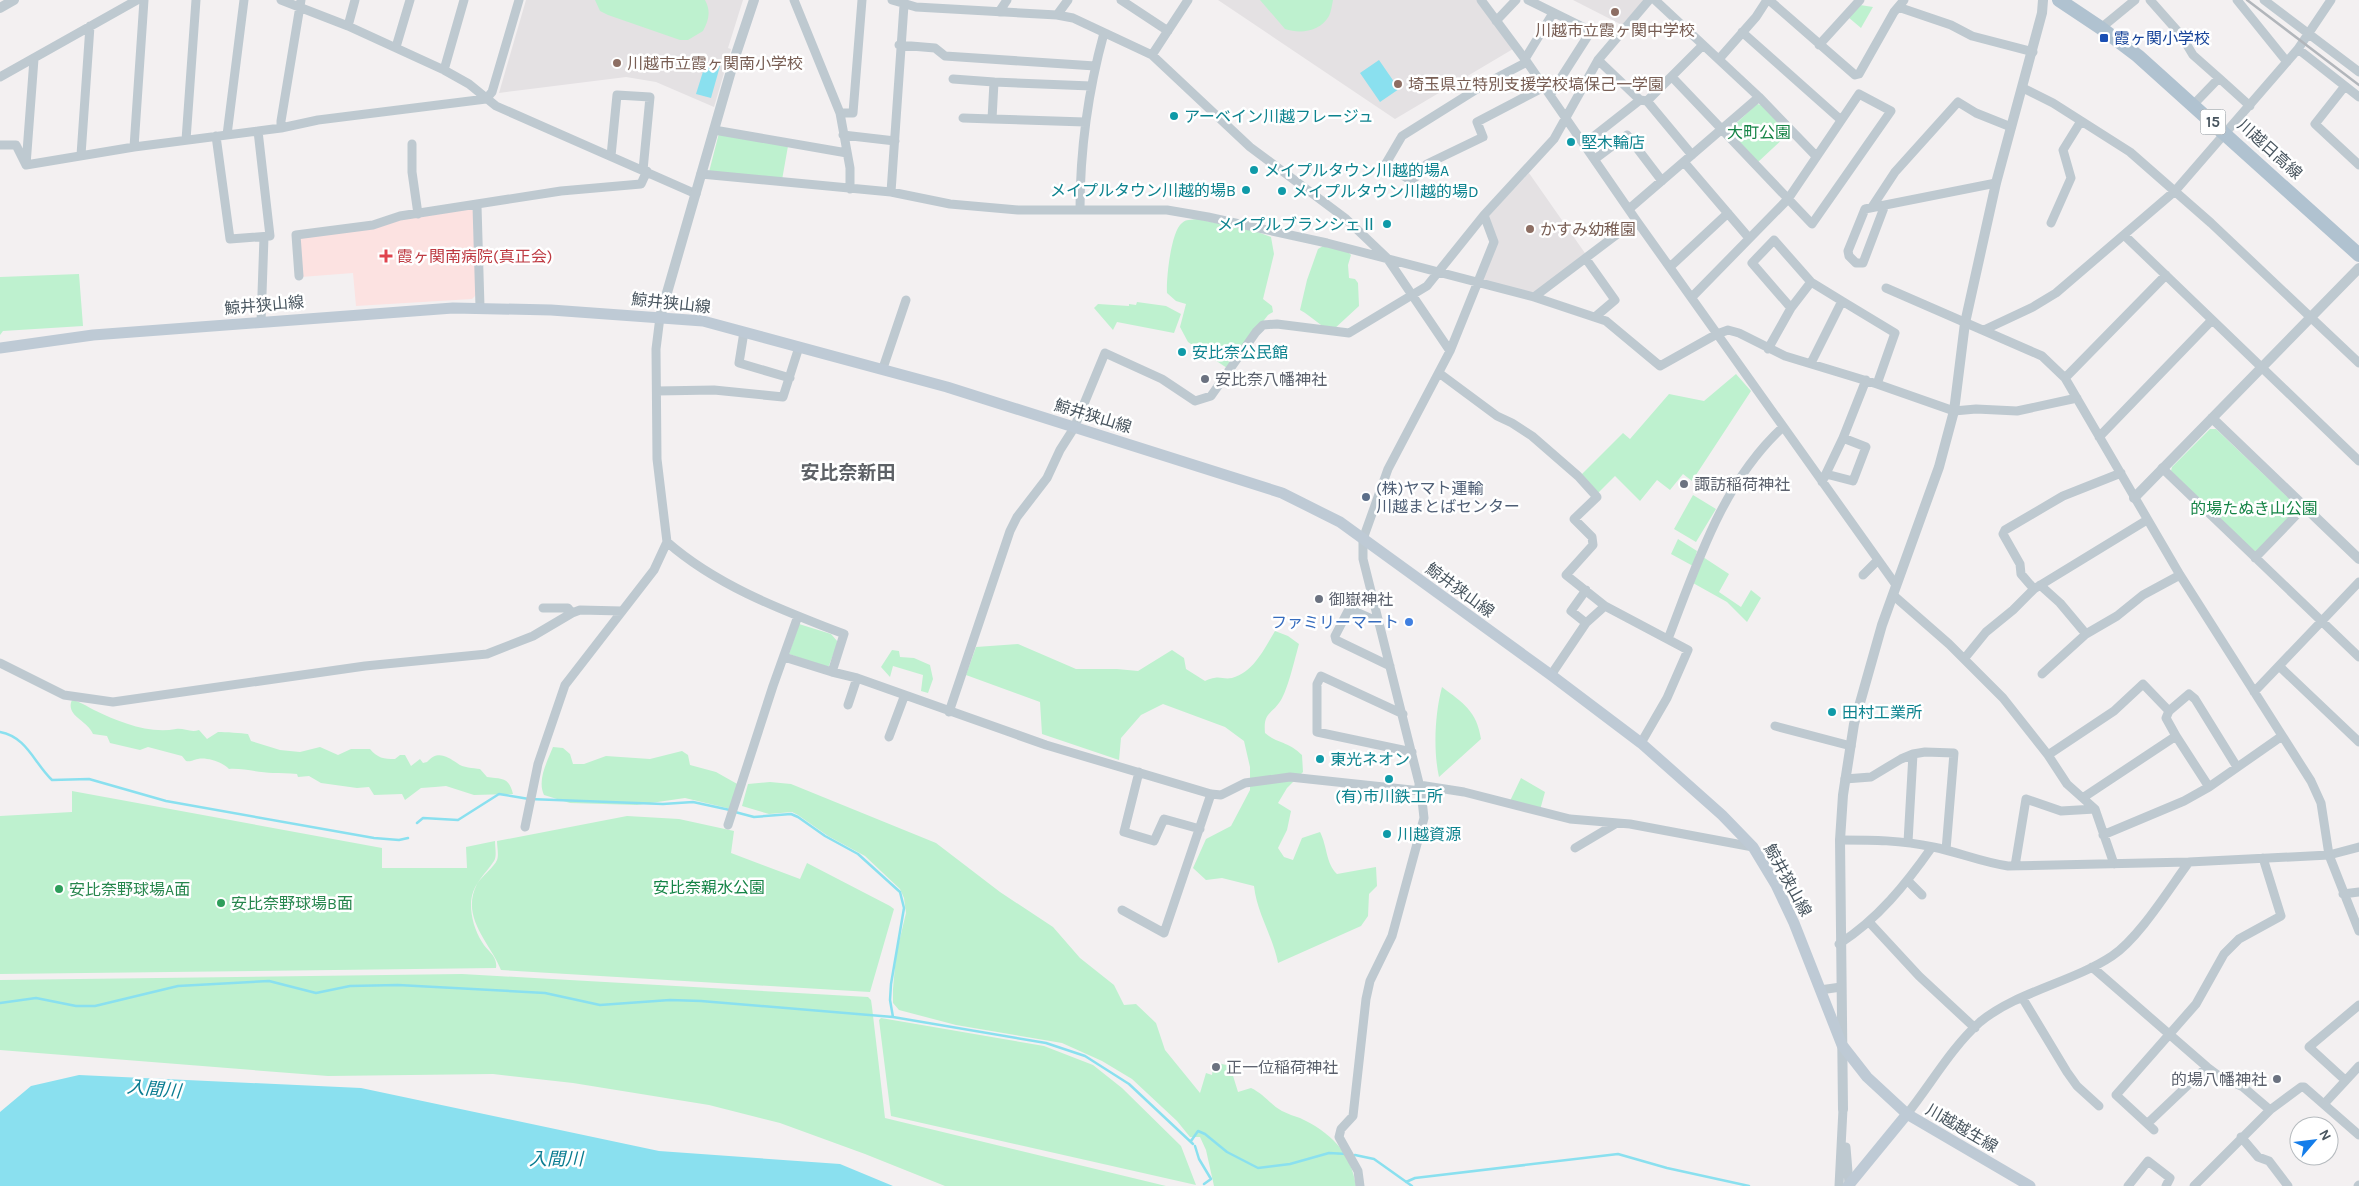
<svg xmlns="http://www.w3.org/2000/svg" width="2359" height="1186" font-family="Karla,'Noto Sans JP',sans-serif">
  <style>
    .education { fill: #e4e1e3 }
    .medical { fill: #fce2e1 }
    .green { fill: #bef1cf }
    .water { fill: #8ae0ef }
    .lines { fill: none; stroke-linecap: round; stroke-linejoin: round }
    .stream { stroke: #8ae0ef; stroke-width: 2.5 }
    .minor { stroke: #bec9d0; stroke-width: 9 }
    .tertiary { stroke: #bec9d0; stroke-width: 10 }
    .secondary { stroke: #becad5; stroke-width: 11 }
    .primary { stroke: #b0c2d0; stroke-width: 14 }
    .rail { stroke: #b2b6bb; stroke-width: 2.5 }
    .education-dot { fill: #8d6e63; stroke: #fff; stroke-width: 2 }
    .transit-dot { fill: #1a4fb4; stroke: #fff; stroke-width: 2 }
    .culture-dot { fill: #0f9aa8; stroke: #fff; stroke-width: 2 }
    .health-dot { fill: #e0444e; stroke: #fff; stroke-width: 2 }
    .worship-dot { fill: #6b7280; stroke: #fff; stroke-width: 2 }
    .service-dot { fill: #5c6f8a; stroke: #fff; stroke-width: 2 }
    .shop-dot { fill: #3f7fe0; stroke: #fff; stroke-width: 2 }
    .leisure-dot { fill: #2e9e5b; stroke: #fff; stroke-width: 2 }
    .labels { text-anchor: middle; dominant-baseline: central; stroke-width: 5; stroke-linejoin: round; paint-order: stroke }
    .shield { fill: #fff; stroke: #7f888f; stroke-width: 1 }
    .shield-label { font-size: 15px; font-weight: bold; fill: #48555f }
    .education-label { font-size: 16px; fill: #785e54; stroke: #fff; text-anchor: start }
    .transit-label { font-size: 16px; fill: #164399; stroke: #fff; text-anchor: start }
    .culture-label { font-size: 16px; fill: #0d838f; stroke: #fff; text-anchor: start }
    .park-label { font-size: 16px; fill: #158446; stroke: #fff }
    .street-label { font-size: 16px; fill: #48555f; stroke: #fff }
    .health-label { font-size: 16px; fill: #be3a42; stroke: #fff; text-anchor: start }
    .worship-label { font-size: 16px; fill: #5b616d; stroke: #fff; text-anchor: start }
    .service-label { font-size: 16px; fill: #4e5e75; stroke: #fff; text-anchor: start }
    .shop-label { font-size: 16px; fill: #366cbe; stroke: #fff; text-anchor: end }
    .leisure-label { font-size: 16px; fill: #27864d; stroke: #fff; text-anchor: start }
    .water-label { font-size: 18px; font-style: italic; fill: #0a7c91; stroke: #fff }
    .quarter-label { font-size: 19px; font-weight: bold; fill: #5d6166; stroke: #fff }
  </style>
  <rect width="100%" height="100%" fill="#f3f0f1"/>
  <path class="education" d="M526 0H743L728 48 731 49 714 107 656 82 626 77 499 93Z
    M1218 0H1478L1513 49 1395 119Z
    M1573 0H1644L1622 25Z
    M1529 173 1587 256 1533 293 1481 281 1496 242 1487 217Z"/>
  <path class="medical" d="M470 208 473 211 476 295 472 299 356 306 353 273 301 277 299 236Z"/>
  <path class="green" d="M595 0H705C711 11 709 20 703 31L688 40H680L608 15 600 11Z
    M1260 0H1333C1332 5 1331 12 1329 16 1320 32 1300 34 1285 29Z
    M1860 5 1873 7 1861 28 1848 17Z
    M1757 104 1762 105 1789 133 1758 162 1731 133V128Z
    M719 133 788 146 782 180 709 172Z
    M1197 219 1255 231 1271 237 1274 254 1263 299 1272 306 1273 312 1268 315 1227 368 1188 342 1180 327 1186 304 1176 301 1167 293C1166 279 1171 231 1182 223 1186 219 1191 220 1197 219Z
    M1323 246 1347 251 1351 255 1348 265 1349 278 1355 279 1358 283 1359 306 1333 330C1321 328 1312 316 1300 310L1307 280 1318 249Z
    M79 274 83 326 3 331 0 335V277Z
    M1137 302 1166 306 1181 314 1174 333 1117 322 1113 330 1094 308 1098 304 1129 306V304L1136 305Z
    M1736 374 1751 391 1692 481 1683 474 1670 490 1657 480 1640 501 1615 476 1598 493 1581 475 1623 433 1630 439 1669 394 1704 401Z
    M2210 429H2216L2297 506 2296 510 2257 551 2254 552 2171 471 2172 467Z
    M1693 495 1716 509 1696 542 1674 529Z
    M1678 539 1697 551 1693 566 1671 554Z
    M1703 557 1729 574 1719 592 1741 607 1751 590 1761 598 1747 622 1727 602 1693 583Z
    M799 624 831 634 838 642 828 668 789 654Z
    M1275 631 1288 636 1299 644C1295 658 1288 689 1281 700 1272 715 1263 711 1265 733 1278 744 1288 741 1302 755L1303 772 1287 788 1278 803 1291 811 1287 830 1278 848 1284 857 1293 860 1302 838 1320 832C1327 845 1326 864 1337 874L1376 867 1377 886 1369 894 1368 916 1361 926 1278 963C1273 936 1257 914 1254 886L1222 878 1206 880 1193 868 1206 839 1231 826 1250 790V767L1244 741 1225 727 1163 704 1141 715 1121 738 1119 760 1042 734 1040 702 966 675 976 647 1018 644 1076 669H1117L1138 671 1172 650 1184 658 1186 669 1205 681C1220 674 1221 680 1232 678 1254 672 1264 649 1275 631Z
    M892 650 899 651 900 657 914 658 930 665 933 679 928 693 921 691 923 675 893 666 890 677 881 667Z
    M1442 687C1463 703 1477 711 1481 739L1439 777C1433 750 1435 713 1442 687Z
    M72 700C81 702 86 706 94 710 119 722 148 734 176 729 184 728 191 733 199 730L207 739 218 732C225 732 242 733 248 734L251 741 280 750 300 752 320 747 338 755 351 749H370C377 758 384 759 395 759L400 755H405L411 766 420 759 423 763 427 762C437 750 447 756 457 763 463 768 473 768 480 769L487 777C502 779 509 777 513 794L474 795 446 786 435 787 421 788 405 800 402 794 374 795 369 787 357 788 321 783 309 776 298 777 297 774C288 773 281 773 273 773 260 773 243 768 229 769 223 762 206 757 198 759 192 760 192 762 186 761L182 756 148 747 140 750 110 743 107 736 93 734C87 720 65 716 72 700Z
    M553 747 563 748 570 754 573 764H584L606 756 650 759 682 751 688 755 690 765 716 772 739 785 731 809 685 798 637 805 570 803 544 795C537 780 547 762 553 747Z
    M1521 778 1545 792 1540 810 1510 801Z
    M770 782 791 784 936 843 1000 892 1053 927 1080 958 1114 985 1124 1005 1136 1004 1156 1023 1165 1050 1200 1093 1206 1073 1212 1075 1214 1062 1230 1066 1238 1092 1251 1088C1264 1094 1271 1105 1282 1111 1288 1114 1294 1116 1300 1118 1330 1132 1351 1152 1356 1186H1214L1206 1150 1200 1137H1190L1177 1121 1132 1079 1102 1061 1062 1043 956 1025 899 1010 893 1003V989L896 955 906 913 904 898 900 889 865 856 828 836 798 815 792 812 769 814 742 806 748 784Z
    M72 791 382 848V868H467L466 847 495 841C495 847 497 857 494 861 484 876 471 885 471 905 471 917 475 931 482 942 487 951 498 956 496 968L0 974V816L72 812Z
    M627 816 679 819 734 831 731 853 800 879 807 863 890 906 894 909 870 992 501 970C490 942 460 918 477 884 481 877 495 866 497 860 499 855 497 846 497 841Z
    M462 974 868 997 871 1000 872 1007 885 1118 1166 1186H945L865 1154 780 1123 709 1105 573 1083 493 1074 328 1076 0 1050V980Z
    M881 1018 1044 1046 1093 1065 1122 1088 1181 1146 1196 1185 891 1116 879 1020Z"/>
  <path class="water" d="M1379 60 1399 89 1380 102 1360 73Z
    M706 62 720 66 711 98 696 94Z
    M79 1075 361 1088 659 1151 840 1164 893 1186H0V1112L31 1086Z"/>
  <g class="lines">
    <path class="stream" d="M0 732C27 737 34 763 52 780L89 779 166 801 374 838 399 840 408 838
      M735 812 754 817 791 814 798 817 825 836 858 854 900 892 904 908 891 984 890 1000 893 1017
      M417 823 423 818 458 820 499 794 529 799 663 804 693 802 730 810
      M0 1003 36 998 76 1006H95L178 986 269 981 316 993 350 986 398 985 545 993 600 1005 670 1000 701 1001 893 1017 1046 1043 1085 1056 1129 1084 1193 1144
      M1205 1134 1227 1152 1258 1168 1290 1164 1329 1153 1347 1154
      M1191 1141 1198 1131 1205 1134
      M1195 1146 1199 1159 1211 1179 1204 1184
      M1355 1155 1374 1159 1412 1186
      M1406 1182 1415 1178 1618 1154 1667 1168 1749 1186"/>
    <path class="minor" d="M281 0 348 26 444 70 469 84 496 106 696 194
      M794 0 840 113H853L862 0
      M892 0 916 7 1057 15 1073 18 1152 55 1250 147 1345 218 1387 258 1450 351 1388 469 1363 539V559L1421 791 1424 818 1392 936 1370 981 1366 999 1353 1116 1341 1129 1339 1137 1358 1171 1360 1186
      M1121 0 1168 31
      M1481 0 1527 62 1636 220 1896 585
      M1528 0 1591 31 1550 95
      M1655 0 1759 97 1816 156
      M1769 0 1855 75 1859 74 1894 12 1904 0
      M2150 0 2181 35 2193 55 2219 78
      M2237 0 2287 62
      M2264 0 2359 72
      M904 5 891 192 950 204 1018 210H1167L1208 217 1327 243 1534 297 1606 321 1660 366 1717 334 1728 330 1739 333 1785 356 1877 384 1954 411 1976 409 2017 411 2077 398
      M1898 7 1951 25 1972 36 2033 52
      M999 12 1007 0
      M1057 15 1068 0
      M1496 21 1516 0
      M348 26 355 0
      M2101 28 2135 0
      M1742 32 1841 120
      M899 45 935 48 945 56 1095 66
      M1819 45 1860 0
      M396 47 410 0
      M2298 49 2331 0
      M1152 55 1188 0
      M1525 59 1553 13
      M1719 59 1756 17 1767 0
      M1598 60 1640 100
      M1527 62 1485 84 1402 136 1385 165 1412 181 1427 164 1483 137 1477 122 1544 87
      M444 70 464 0
      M0 77 137 0
      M1672 77 1812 224 1891 111 1859 94 1788 199 1692 297
      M953 79 994 82
      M2345 86 2315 124 2359 165
      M2023 88 2053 103 2130 152 2211 223 2359 363
      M1647 101 1692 155
      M2194 104 2219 78 2250 106
      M840 113 850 168V189
      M963 118 992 119
      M1085 122 992 119 994 82 1091 86
      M281 128V121L301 0
      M714 130 847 153
      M227 135 244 0
      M843 135 895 141
      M216 136 230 239 270 236 258 131
      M186 140 196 0
      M412 144V172L418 214
      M1584 144 1640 100 1647 101 1703 45
      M0 145H16L26 165
      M134 147 144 0
      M81 155 90 26
      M611 156 617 95 650 97 643 170
      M1595 159 1627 135 1662 181
      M1684 162 1749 238
      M26 165 134 147 281 128 318 120 486 99 492 92 519 0
      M26 165 34 59
      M701 174 891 192
      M1885 205 1863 263H1856L1849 256 1848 251 1865 209 1996 183
      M477 206 480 307
      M1872 207 1895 172 1958 102 1976 113 2011 127
      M1629 209 1759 97
      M1080 210C1080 149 1088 91 1104 33
      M2051 223 2071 178 2063 150 2081 121
      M2124 235 2359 461
      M1586 259 1615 300 1595 317
      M1670 267 1728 213
      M299 276 296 235 373 225 400 216 561 191 641 184 647 171
      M1811 282 1842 301
      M1886 288 2042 356 2065 378 2180 575 2311 781 2321 803 2329 855 2359 931
      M1534 297 1636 220
      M261 322 264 237
      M1984 330 2033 307 2056 293 2175 191 2298 49 2359 97
      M744 332 739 363 790 378
      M1768 349 1791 308 1752 263 1774 240 1811 282 1791 308
      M1450 351 1494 242 1484 215
      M1811 363 1842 301 1895 333 1877 384
      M883 368 906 300
      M1439 373 1497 416 1512 423 1532 436 1578 476 1597 497 1574 519 1592 537 1593 545 1566 575 1605 606 1688 650 1667 698 1641 743
      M2065 378 2166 275
      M657 391 714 390 783 397 799 347
      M2099 437 2212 320
      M1843 438 1866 380
      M2162 468 2359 657
      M1822 482 1843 438 1866 447 1853 481 1826 474
      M667 542C717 586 782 610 844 634L832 672 857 678 1046 745 1211 794 1221 795 1245 783 1290 777 1421 791
      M2255 558 2304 507
      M1863 575 1877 561
      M2040 585 2060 603 2086 634
      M2034 589 2021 574 2020 564 2003 534 2005 530 2063 496 2121 473
      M1893 595 1949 644 2003 698 2048 755 2067 784 2095 809 2114 864
      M543 608H568L572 613
      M1379 622 1352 610 1348 611 1335 636 1336 640 1390 666
      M1586 623 1605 606
      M1668 639C1697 564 1722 483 1783 427
      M784 657 832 672
      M1964 659 1986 632 2013 610 2034 589 2147 520
      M0 663 64 695 113 702 365 666 487 654 533 636 572 613 580 610 622 611
      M2279 666 2359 742
      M2042 674 2086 634 2117 616 2143 595 2180 575
      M1551 675 1586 623 1571 611 1586 590
      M2254 692 2359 582
      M848 705 857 678
      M949 712 1010 531 1017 517 1047 478 1060 450 1074 428 1105 353 1162 379 1195 401 1211 396 1256 332 1263 325 1277 324 1349 333 1427 286 1484 215 1554 139 1598 60 1649 0
      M1403 714 1321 676 1317 684V732L1412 752
      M1775 726 1851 746
      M2176 736 2209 787
      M889 737 904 697
      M2048 755 2114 711 2143 684 2169 711
      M1139 772 1124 832 1154 841 1164 819 1200 829
      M1845 779 1871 777 1901 759 1913 754 1925 752 1954 753 1946 850
      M1419 785 1464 792 1570 819 1630 824 1753 847
      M2084 797 2176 736 2166 718 2169 711 2189 694 2195 699 2237 767
      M728 825 773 686 798 616
      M525 827 538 764 565 685 654 570 667 542 657 459 656 349 660 317
      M2103 835 2184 801 2209 787 2282 736
      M1840 840C1872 840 1901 840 1933 847 1958 852 1981 862 2008 866L2189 862
      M1908 842 1913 754
      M1575 848 1617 823
      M2015 866 2026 799 2061 811 2095 809
      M1908 881 1922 895
      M2343 894 2359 892
      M1122 910 1164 933 1211 794
      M1869 922 1919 976 1975 1028
      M1839 944C1878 919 1906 884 1932 847
      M2092 967 2207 1067 2219 1076 2243 1087 2270 1110
      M1820 990 1841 987
      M2023 999 2067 1072 2077 1086 2099 1106
      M2345 1080 2309 1047 2359 1005
      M2324 1104 2359 1066
      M1907 1114C1931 1084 1951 1048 1980 1022 2016 992 2073 982 2112 956 2139 938 2169 889 2189 862L2329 855 2359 847
      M2148 1123 2207 1067
      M2154 1130 2116 1095 2196 1004 2224 954 2239 939 2281 916 2263 858
      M2241 1137 2258 1157 2269 1161 2288 1186
      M1846 1147 1849 1184
      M1839 1186 1843 1109
      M2128 1186 2148 1161 2170 1178 2166 1186
      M2194 1186 2270 1110 2301 1087H2304L2359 1135
      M2358 1186 2359 1185"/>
    <path class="tertiary" d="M0 8 14 0
      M660 317 735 57 754 0
      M2212 418 2359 559
      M2134 498 2359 268
      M1843 1109 1840 840 1843 795 1854 724 1882 625 1939 467 1954 411 1965 323 1996 183 2042 13 2043 0"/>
    <path class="secondary" d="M0 348 93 335 453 308 551 310 703 321 947 387 1282 493 1340 522 1551 675 1641 743 1722 815 1753 847 1776 885 1794 923 1842 1045 1867 1077 1907 1114
      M1848 1186 1907 1114 2030 1186"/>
    <path class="primary" d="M2059 0 2101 28 2138 56 2359 255"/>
    <path class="rail" d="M2247 0 2359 85"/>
  </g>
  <g class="education-dot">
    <circle cx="1615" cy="12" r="5"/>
    <circle cx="617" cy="63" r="5"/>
    <circle cx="1398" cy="84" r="5"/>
    <circle cx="1530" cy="229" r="5"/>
  </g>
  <rect class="transit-dot" x="2099" y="33" width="10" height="10" rx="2.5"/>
  <g class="culture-dot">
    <circle cx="1174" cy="116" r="5"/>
    <circle cx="1571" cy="142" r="5"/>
    <circle cx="1254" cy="170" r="5"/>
    <circle cx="1246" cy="190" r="5"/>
    <circle cx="1282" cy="191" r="5"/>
    <circle cx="1387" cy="224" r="5"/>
    <circle cx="1182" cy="352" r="5"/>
    <circle cx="1832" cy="712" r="5"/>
    <circle cx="1320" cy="759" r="5"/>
    <circle cx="1389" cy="779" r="5"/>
    <circle cx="1387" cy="834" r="5"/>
  </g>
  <path class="health-dot" d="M383.5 248.5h5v5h5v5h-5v5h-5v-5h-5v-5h5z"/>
  <g class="worship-dot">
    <circle cx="1205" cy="379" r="5"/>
    <circle cx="1684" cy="484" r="5"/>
    <circle cx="1319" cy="599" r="5"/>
    <circle cx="1216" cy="1067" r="5"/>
    <circle cx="2277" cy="1079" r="5"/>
  </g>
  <circle class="service-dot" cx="1366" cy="497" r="5"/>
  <circle class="shop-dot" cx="1409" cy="622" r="5"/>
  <g class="leisure-dot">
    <circle cx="59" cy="889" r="5"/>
    <circle cx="221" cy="903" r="5"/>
  </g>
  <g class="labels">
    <rect class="shield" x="2200.5" y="109.5" width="25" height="25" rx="4"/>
    <g class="shield-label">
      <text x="2213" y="122">15</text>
    </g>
    <g class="education-label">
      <text x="1615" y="30" text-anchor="middle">川越市立霞ヶ関中学校</text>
      <text x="627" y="63">川越市立霞ヶ関南小学校</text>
      <text x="1408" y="84">埼玉県立特別支援学校塙保己一学園</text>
      <text x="1540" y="229">かすみ幼稚園</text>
    </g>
    <g class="transit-label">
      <text x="2114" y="38">霞ヶ関小学校</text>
    </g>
    <g class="culture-label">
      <text x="1184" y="116">アーベイン川越フレージュ</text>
      <text x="1581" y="142">堅木輪店</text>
      <text x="1264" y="170">メイプルタウン川越的場A</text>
      <text x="1236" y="190" text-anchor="end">メイプルタウン川越的場B</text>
      <text x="1292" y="191">メイプルタウン川越的場D</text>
      <text x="1377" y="224" text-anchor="end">メイプルブランシェⅡ</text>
      <text x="1192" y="352">安比奈公民館</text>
      <text x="1842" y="712">田村工業所</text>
      <text x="1330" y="759">東光ネオン</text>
      <text x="1389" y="796" text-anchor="middle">(有)市川鉄工所</text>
      <text x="1397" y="834">川越資源</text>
    </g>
    <g class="park-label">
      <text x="1759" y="132">大町公園</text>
      <text x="2254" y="508">的場たぬき山公園</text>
      <text x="709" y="887">安比奈親水公園</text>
    </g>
    <g class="street-label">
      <text transform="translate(2270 149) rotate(42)">川越日高線</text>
      <text transform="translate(671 303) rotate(6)">鯨井狭山線</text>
      <text transform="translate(264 305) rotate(-5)">鯨井狭山線</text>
      <text transform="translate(1093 416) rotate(17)">鯨井狭山線</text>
      <text transform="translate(1460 590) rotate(36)">鯨井狭山線</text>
      <text transform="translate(1788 880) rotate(61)">鯨井狭山線</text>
      <text transform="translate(1962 1128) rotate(30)">川越越生線</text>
    </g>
    <g class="health-label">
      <text x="397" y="256">霞ヶ関南病院(真正会)</text>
    </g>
    <g class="worship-label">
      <text x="1215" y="379">安比奈八幡神社</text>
      <text x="1694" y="484">諏訪稲荷神社</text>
      <text x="1329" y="599">御嶽神社</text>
      <text x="1226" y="1067">正一位稲荷神社</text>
      <text x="2267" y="1079" text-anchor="end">的場八幡神社</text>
    </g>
    <g class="service-label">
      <text x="1376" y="488">(株)ヤマト運輸<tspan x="1376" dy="18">川越まとばセンター</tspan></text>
    </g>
    <g class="shop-label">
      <text x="1399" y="622">ファミリーマート</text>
    </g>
    <g class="leisure-label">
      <text x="69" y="889">安比奈野球場A面</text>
      <text x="231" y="903">安比奈野球場B面</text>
    </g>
    <g class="water-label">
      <text transform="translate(154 1089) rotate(5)">入間川</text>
      <text x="556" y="1159">入間川</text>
    </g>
    <g class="quarter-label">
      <text x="848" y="473">安比奈新田</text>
    </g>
  </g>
  <g transform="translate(2314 1141) rotate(62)"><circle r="24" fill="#ffffff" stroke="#b6bbbf"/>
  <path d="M0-4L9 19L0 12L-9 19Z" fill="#147dea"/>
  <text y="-8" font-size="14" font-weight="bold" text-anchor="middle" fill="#48555f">N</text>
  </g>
</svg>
